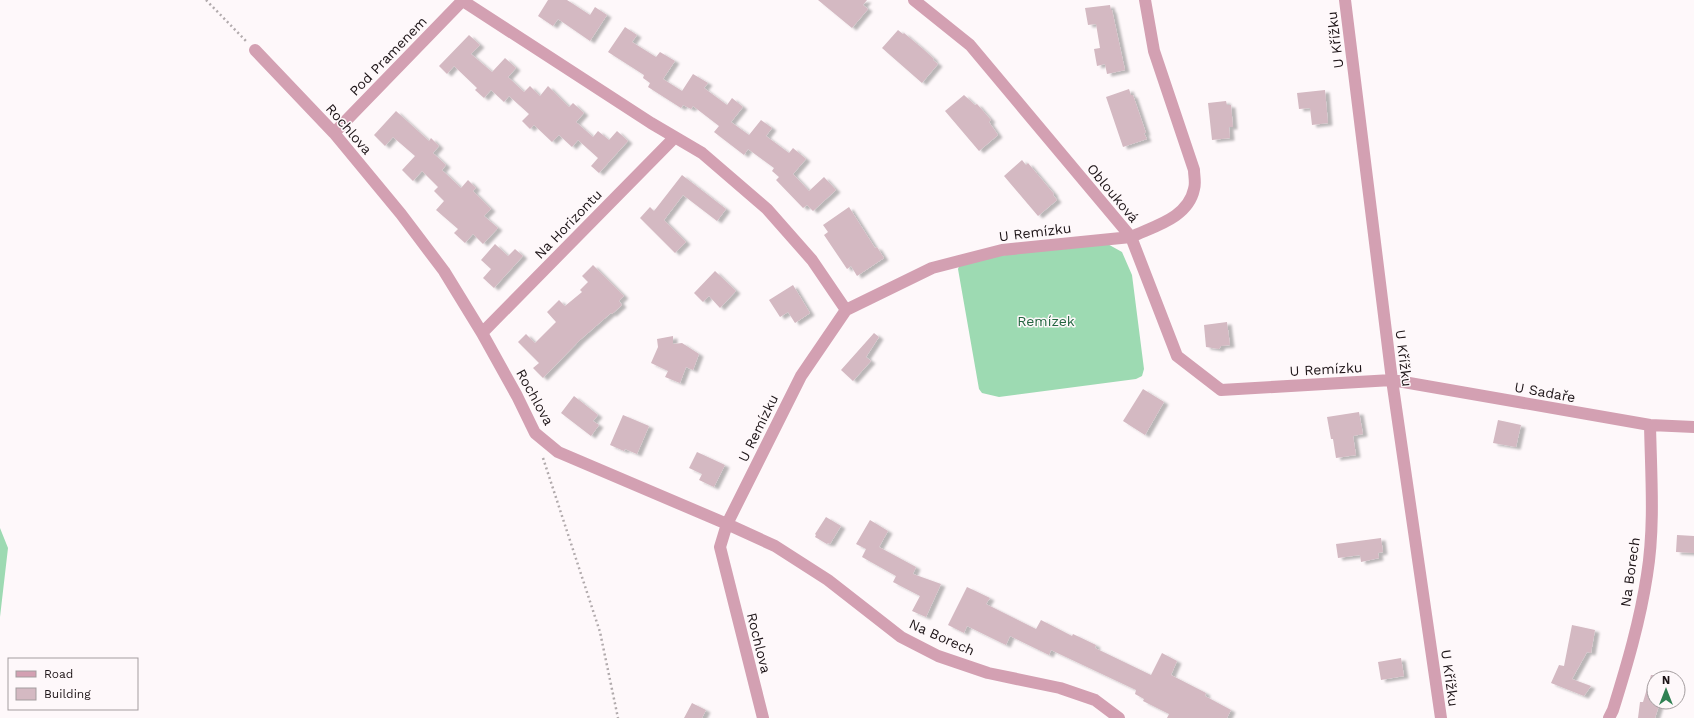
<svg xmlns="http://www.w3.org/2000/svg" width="1694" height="718" font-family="'Work Sans',sans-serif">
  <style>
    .forest { fill: #9ddab2 }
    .building { fill: #d4b9c2; filter: url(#shadow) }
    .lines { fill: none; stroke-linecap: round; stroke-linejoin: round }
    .path { stroke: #b1aaac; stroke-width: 2.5; stroke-dasharray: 2 3; stroke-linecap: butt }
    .street { stroke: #d3a0b2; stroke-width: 12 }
    .labels { text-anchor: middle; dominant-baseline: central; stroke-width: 3; stroke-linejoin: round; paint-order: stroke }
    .street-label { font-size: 14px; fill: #1d1417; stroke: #fef8fa }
    .park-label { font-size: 14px; fill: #236640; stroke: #fef8fa }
  </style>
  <defs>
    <filter id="shadow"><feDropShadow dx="4.5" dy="2.5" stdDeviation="1" flood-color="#0004"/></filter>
  </defs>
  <rect width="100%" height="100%" fill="#fef8fa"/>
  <path class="forest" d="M1104 242 1122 252 1132 275 1144 369 1142 376 1136 379 999 397 982 393 979 389 958 269 961 261Z
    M0 528 8 548 0 617Z"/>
  <path class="building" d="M548 0H567L590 15 595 7 607 15 590 41 558 19 553 26 538 16Z
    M818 0H867L863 5 868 9 852 28Z
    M1110 5 1111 10H1112L1125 70 1107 74 1105 64 1097 66 1094 49 1100 48 1096 24 1088 25 1085 8Z
    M625 27 637 35 632 42 656 57 660 52 675 61 663 79 682 91 693 74 708 83 704 88 727 105 732 98 743 107 731 122 749 135 761 120 772 128 766 136 789 153 793 148 806 159 793 174 809 191 824 177 836 190 813 211 807 205 803 208 776 180 779 177 772 171 774 168 748 149 744 155 714 132 719 126 693 106 691 109 683 105 681 108 648 87 650 83 643 78 644 75 608 52Z
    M898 30 903 34 904 33 923 49 934 59 933 60 938 64 922 83 882 48Z
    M469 35 480 45 471 54 492 72 505 58 516 68 508 77 524 92 530 86 540 96 548 86 569 107 573 103 584 113 576 122 593 137 598 131 609 140 617 131 628 141 599 173 591 166 598 158 578 140 572 147 559 135 552 142 534 125 530 129 522 121 529 114 509 96 504 102 491 90 484 98 475 90 477 88 454 66 447 74 439 66Z
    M1129 89 1131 95H1133L1146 133H1144L1147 139 1123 147 1106 97Z
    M1325 90 1328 123 1312 125 1310 108 1299 109 1297 93Z
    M964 95 975 105 977 104 991 120 989 122 998 135 979 151 945 111Z
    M1226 101 1227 105H1231L1233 127H1229L1230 138 1212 140 1208 103Z
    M396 111 429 141 431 138 439 146 433 153 446 165 442 170 461 188 468 180 476 188 473 191 491 209 484 216 498 228 483 244 473 234 465 243 454 233 458 229 436 210 444 201 434 191 438 187 422 171 413 181 402 170 415 156 393 137 385 146 374 135Z
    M1022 160 1026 165 1028 163 1054 194 1053 195 1057 200 1038 216 1004 176Z
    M682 175 726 209 717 221 683 195 664 220 686 242 675 253 640 218 650 207 654 211Z
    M849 207 875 248 877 247 884 258 857 276 851 266 847 269 824 235 828 232 823 225Z
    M495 244 508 256 515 249 523 256 494 288 483 278 491 269 481 260Z
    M593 265 624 296 619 301 622 305 612 314 611 313 580 340 543 378 533 368 539 363 518 342 526 334 535 343 556 322 547 312 559 300 565 306 582 292 580 290 588 282 582 276Z
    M715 271 736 291 720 308 709 296 703 302 694 293Z
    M793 285 810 313 795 323 788 312 780 317 769 300Z
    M1227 322 1230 345 1221 346 1219 349 1206 347 1204 325Z
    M874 333 879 337 866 357 871 361 853 381 841 370Z
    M673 336V344L682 343 699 354 693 370 686 367 680 383 665 377 668 371 651 363 658 347 657 339Z
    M1143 389 1164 402 1145 435 1123 421Z
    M574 396 598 415 593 421 599 425 591 436 561 413Z
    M1359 412 1363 434 1353 436 1356 455 1336 458 1333 439H1331L1327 417Z
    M623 415 649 426 637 454 625 449 624 451 610 445Z
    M1498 420 1521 425 1516 447 1493 443Z
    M697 452 725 465 714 487 699 480 702 474 689 468Z
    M826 517 841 526 830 544 828 543 827 544 815 537 816 535 815 534Z
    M870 520 888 531 879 547 916 567 913 574 941 584 926 617 912 611 920 596 893 582 896 576 862 557 866 549 856 544Z
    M1677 535 1694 536V553L1676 552Z
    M1381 538 1383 552 1378 553 1379 558 1361 562 1360 555 1338 558 1336 544Z
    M967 587 990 598 986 604 1036 629 1041 620 1072 636 1073 634 1096 645 1095 648 1151 675 1162 653 1177 661 1171 675 1206 693 1205 696 1231 710 1227 718H1167L1169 714 1143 701 1144 699 1135 694 1136 690 1051 650 1049 655 1010 636 1006 645 967 626 964 633 948 625Z
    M1572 625 1595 630 1591 653 1587 652 1572 679 1591 686 1584 696 1551 683 1559 665 1564 666Z
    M1401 658 1404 676 1381 680 1378 662Z
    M1651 675H1654V702H1660L1655 718H1638L1640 702H1643Z
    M692 703 706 710 702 718H684Z"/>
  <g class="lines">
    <path class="path" d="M206 0 246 41
      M543 458 600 632 618 718"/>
    <path class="street" d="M914 0 970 45 1131 237C1154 226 1188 218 1194 189 1196 183 1194 176 1194 170L1154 51 1145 0
      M1345 0 1392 380 1441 718
      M463 1 651 123 702 153 767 209 812 260 846 310
      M255 50 334 133 401 214 444 271 482 333 517 396 535 433 558 452 727 524 720 547 763 718
      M334 133 463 0
      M482 333 675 137
      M1119 718 1095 700 1060 688 988 673 938 656 901 637 828 580 775 546 727 524 801 376 846 310 932 268 1002 250 1131 237 1177 356 1221 390 1392 380 1650 425 1694 427
      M1609 718 1613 710C1627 665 1640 621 1647 575 1655 526 1651 475 1650 425"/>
  </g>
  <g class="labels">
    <g class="street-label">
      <text transform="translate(1335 40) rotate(-97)">U Křížku</text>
      <text transform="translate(388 56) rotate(-46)">Pod Pramenem</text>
      <text transform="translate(349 129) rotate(49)">Rochlova</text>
      <text transform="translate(1113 193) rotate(50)">Oblouková</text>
      <text transform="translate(568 224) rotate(-46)">Na Horizontu</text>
      <text transform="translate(1035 232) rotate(-7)">U Remízku</text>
      <text transform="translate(1404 358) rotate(83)">U Křížku</text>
      <text transform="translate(1326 369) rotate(-3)">U Remízku</text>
      <text transform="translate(1545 392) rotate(10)">U Sadaře</text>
      <text transform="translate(535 397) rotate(61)">Rochlova</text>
      <text transform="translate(758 428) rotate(-64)">U Remízku</text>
      <text transform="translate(1630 572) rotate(-82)">Na Borech</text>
      <text transform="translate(942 637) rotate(24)">Na Borech</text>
      <text transform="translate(759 643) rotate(76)">Rochlova</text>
      <text transform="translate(1450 678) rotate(82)">U Křížku</text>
    </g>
    <g class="park-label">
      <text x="1046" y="321">Remízek</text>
    </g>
  </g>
  <rect x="8" y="658" width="130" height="52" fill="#fef8fa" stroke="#a49d9f"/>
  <rect x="16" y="671" width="20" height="6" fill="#d3a0b2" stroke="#a49d9f"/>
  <text x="44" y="678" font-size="12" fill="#1d1417">Road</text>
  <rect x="16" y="688" width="20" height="12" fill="#d4b9c2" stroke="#a49d9f"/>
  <text x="44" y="698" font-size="12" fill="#1d1417">Building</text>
  <g transform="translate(1666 690)"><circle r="19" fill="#fef8fa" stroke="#a49d9f"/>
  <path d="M0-3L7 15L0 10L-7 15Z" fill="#308153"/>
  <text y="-6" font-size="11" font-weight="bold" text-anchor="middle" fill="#1d1417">N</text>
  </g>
</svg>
